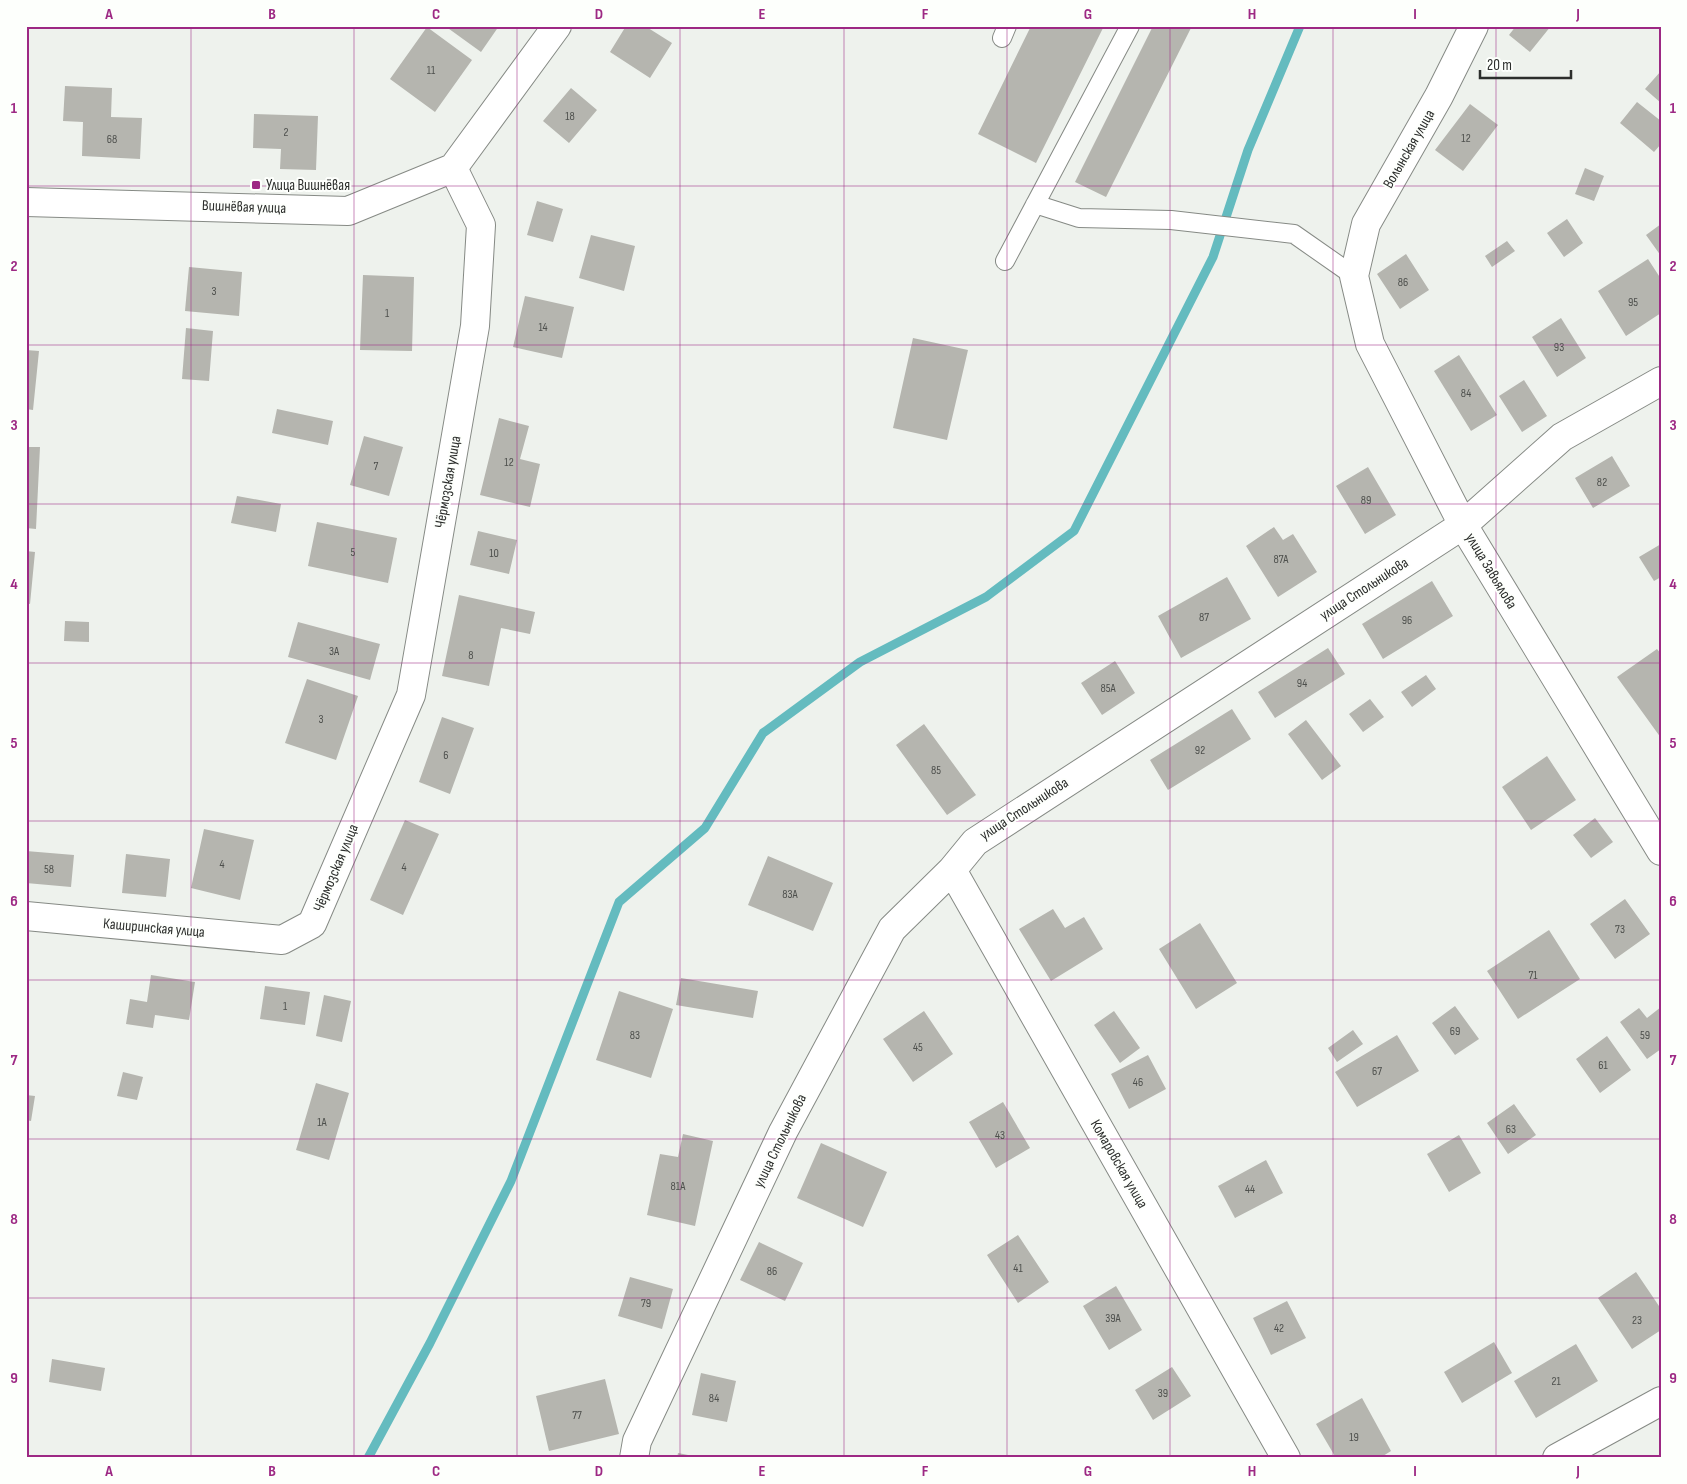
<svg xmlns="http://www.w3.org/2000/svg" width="1687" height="1484" font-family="'Sofia Sans Condensed',sans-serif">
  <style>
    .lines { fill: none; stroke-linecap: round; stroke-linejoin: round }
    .stream { stroke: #64bbbf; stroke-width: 9 }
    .building { fill: #b5b5af }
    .lane-casing { stroke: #868a85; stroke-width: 20 }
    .street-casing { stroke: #868a85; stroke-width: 30 }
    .secondary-casing { stroke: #868a85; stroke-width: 30 }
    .lane { stroke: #fff; stroke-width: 18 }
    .street { stroke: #fff; stroke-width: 28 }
    .secondary { stroke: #fff; stroke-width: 28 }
    .grid { fill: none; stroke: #9d2984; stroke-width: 1; stroke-opacity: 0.55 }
    .poi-dot { fill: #9d2984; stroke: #fdfffc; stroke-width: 2 }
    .labels { text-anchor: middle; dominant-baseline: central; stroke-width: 4; stroke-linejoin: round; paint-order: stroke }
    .number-label { font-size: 12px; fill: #4e504d }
    .street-label { font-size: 15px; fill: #2c2e2c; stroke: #fdfffc }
    .poi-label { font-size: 15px; fill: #2c2e2c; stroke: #fdfffc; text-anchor: start }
    .neatline { fill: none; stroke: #9d2984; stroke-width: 2 }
    .grid-label { font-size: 16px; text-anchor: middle; font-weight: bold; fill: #9d2984 }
  </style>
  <rect width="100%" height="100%" fill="#eef2ed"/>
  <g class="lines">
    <path class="stream" d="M368 1458 430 1343 511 1181 619 902 705 828 763 733 860 662 986 597 1074 531 1213 257 1248 150 1300 26"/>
  </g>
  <path class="building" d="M445 26H499L481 52Z
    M626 26H645L672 43 650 78 610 52Z
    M1031 26H1104L1036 163 978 134Z
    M1153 26H1192L1106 197 1075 182Z
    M1516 26H1551L1530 52 1509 35Z
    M427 27 472 60 435 112 390 79Z
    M1661 71V103L1645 89Z
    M65 86 112 88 111 117 142 118 140 159 82 156 83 122 63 121Z
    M571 88 597 110 569 143 543 121Z
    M1637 102 1661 121V144L1654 152 1620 123Z
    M1470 104 1498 125 1463 171 1435 150Z
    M254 114 318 116 316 170 280 169 281 149 253 148Z
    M1585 168 1604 176 1594 201 1575 194Z
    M537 201 563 209 553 242 527 235Z
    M1567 219 1583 243 1564 257 1547 233Z
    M1661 224V256L1646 235Z
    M591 235 635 246 624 291 579 278Z
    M1507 241 1515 251 1492 267 1485 256Z
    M1406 254 1429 290 1400 309 1377 274Z
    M1648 259 1661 279V313L1626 336 1598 291Z
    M189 267 242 272 239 316 185 311Z
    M363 275 414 277 412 351 360 350Z
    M525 296 574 307 562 358 513 347Z
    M1561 318 1586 358 1557 377 1532 337Z
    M186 328 213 331 209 381 182 379Z
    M913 338 968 350 947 440 893 428Z
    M26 350 39 351 33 410 26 409Z
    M1459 355 1497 415 1471 431 1434 371Z
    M1524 380 1547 416 1522 432 1499 396Z
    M277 409 333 421 328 445 272 433Z
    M499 418 529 426 520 459 540 464 530 507 480 495Z
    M364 436 403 447 389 496 350 485Z
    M26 447H40L36 529 26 528Z
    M1612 456 1630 486 1593 508 1575 478Z
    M1368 467 1396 515 1365 534 1336 486Z
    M237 496 281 504 276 532 231 523Z
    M317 522 397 538 388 583 308 566Z
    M1274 527 1283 540 1293 534 1317 572 1278 597 1246 546Z
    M478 531 517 540 509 574 470 565Z
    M1661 544V577L1654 581 1639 557Z
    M26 551 35 552 30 604 26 603Z
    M1227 577 1251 619 1181 658 1158 616Z
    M1432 581 1453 616 1383 659 1362 624Z
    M459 595 535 612 530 634 501 628 489 686 442 676Z
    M65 621 89 622V642L64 641Z
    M298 622 380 644 370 680 288 657Z
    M26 635H29L28 651H26Z
    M1328 648 1345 674 1275 718 1258 692Z
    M1657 649 1661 654V738L1617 677Z
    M1115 661 1135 693 1102 715 1081 683Z
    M1426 675 1436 689 1412 707 1401 692Z
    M307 679 358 696 336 760 285 743Z
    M1370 699 1384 717 1363 732 1349 714Z
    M1232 709 1251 739 1168 790 1150 760Z
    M442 717 474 728 450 794 419 782Z
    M1306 720 1341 766 1322 780 1288 734Z
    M924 724 976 795 947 815 896 745Z
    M1547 756 1576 800 1531 830 1502 787Z
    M1595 818 1613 842 1591 858 1573 835Z
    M405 820 439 834 403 915 370 900Z
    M204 829 254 840 240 900 191 888Z
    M26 851 74 855 71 887 26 883Z
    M126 854 170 859 166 897 122 893Z
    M768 856 833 883 813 931 748 905Z
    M1625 899 1650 934 1615 959 1590 924Z
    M1053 909 1065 928 1084 917 1103 949 1051 981 1019 929Z
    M1200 923 1237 983 1196 1009 1159 949Z
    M1549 930 1580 979 1518 1019 1487 971Z
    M151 975 195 982 189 1020 155 1015 153 1028 126 1024 130 999 147 1002Z
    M681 978 758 991 753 1018 676 1005Z
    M265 986 310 992 305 1025 260 1019Z
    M619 991 673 1009 651 1078 596 1060Z
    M324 995 351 1001 342 1042 316 1036Z
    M1455 1006 1479 1039 1455 1055 1432 1023Z
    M1661 1007V1049L1647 1059 1620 1022 1639 1008 1647 1018Z
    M924 1011 953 1054 913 1082 883 1039Z
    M1114 1011 1140 1048 1120 1063 1094 1025Z
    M1353 1030 1363 1044 1337 1062 1328 1048Z
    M1397 1035 1419 1071 1357 1107 1335 1072Z
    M1607 1036 1631 1070 1600 1093 1576 1059Z
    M1148 1055 1166 1089 1129 1109 1111 1074Z
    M123 1072 143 1077 137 1100 117 1096Z
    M316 1083 349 1093 329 1160 296 1150Z
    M26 1095 35 1096 31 1121 26 1120Z
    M1003 1102 1030 1148 996 1168 969 1122Z
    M1514 1104 1536 1135 1508 1154 1487 1123Z
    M683 1134 713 1141 695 1226 647 1215 660 1154 678 1157Z
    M1459 1135 1481 1173 1449 1192 1427 1154Z
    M821 1143 887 1172 863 1227 797 1198Z
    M1266 1160 1283 1193 1235 1218 1218 1186Z
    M1018 1235 1049 1282 1018 1303 987 1255Z
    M759 1242 803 1263 785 1301 740 1280Z
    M1636 1272 1661 1309V1330L1632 1349 1598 1298Z
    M630 1277 673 1289 662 1329 618 1316Z
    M1116 1286 1142 1330 1109 1350 1083 1306Z
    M1287 1301 1306 1338 1271 1355 1253 1318Z
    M1494 1342 1512 1373 1462 1403 1444 1372Z
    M1576 1344 1598 1381 1536 1418 1514 1381Z
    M52 1359 105 1368 101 1391 49 1382Z
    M1172 1367 1191 1396 1153 1420 1135 1390Z
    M701 1373 736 1381 727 1422 692 1415Z
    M605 1379 619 1434 549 1451 536 1396Z
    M1362 1398 1391 1451 1383 1456 1384 1458H1336L1316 1424Z
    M678 1453 698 1457V1458H677Z"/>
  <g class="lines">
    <defs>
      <path id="lane" d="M1002 38 1007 26
        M1035 204 1079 218 1171 220 1294 234 1354 276
        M1005 261 1130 26"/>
      <path id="street" d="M1474 26 1439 96 1366 224 1354 276 1370 344 1463 525 1661 851
        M952 870 1286 1458
        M26 916 282 940 312 924 411 695 475 326 481 225 453 168
        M634 1458 637 1441 783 1132 892 929 952 870 975 842 1463 525 1562 437 1661 381
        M1557 1458 1661 1401"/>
      <path id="secondary" d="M26 202 348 211 453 168 557 26"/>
    </defs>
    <use href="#lane" class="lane-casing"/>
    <use href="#street" class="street-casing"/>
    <use href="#secondary" class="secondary-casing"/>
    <use href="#lane" class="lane"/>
    <use href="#street" class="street"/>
    <use href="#secondary" class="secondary"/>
  </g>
  <path class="grid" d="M191 26V1458M354 26V1458M517 26V1458M680 26V1458M844 26V1458M1007 26V1458M1170 26V1458M1333 26V1458M1496 26V1458M26 186H1661M26 345H1661M26 504H1661M26 663H1661M26 821H1661M26 980H1661M26 1139H1661M26 1298H1661"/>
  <rect class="poi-dot" x="251" y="180" width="10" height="10" rx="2.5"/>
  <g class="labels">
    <g class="number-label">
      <text x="431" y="70">11</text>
      <text x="570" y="116">18</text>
      <text x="286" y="132">2</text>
      <text x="1466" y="138">12</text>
      <text x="112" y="139">68</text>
      <text x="1403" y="282">86</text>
      <text x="214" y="291">3</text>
      <text x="1633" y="302">95</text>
      <text x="387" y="313">1</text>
      <text x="543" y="327">14</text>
      <text x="1559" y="347">93</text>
      <text x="1466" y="393">84</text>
      <text x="509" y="462">12</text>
      <text x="376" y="466">7</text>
      <text x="1602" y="482">82</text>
      <text x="1366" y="500">89</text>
      <text x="353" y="552">5</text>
      <text x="494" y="553">10</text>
      <text x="1281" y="559">87А</text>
      <text x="1204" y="617">87</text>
      <text x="1407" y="620">96</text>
      <text x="334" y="651">3А</text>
      <text x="471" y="655">8</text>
      <text x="1302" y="683">94</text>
      <text x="1108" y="688">85А</text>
      <text x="321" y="719">3</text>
      <text x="1200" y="750">92</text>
      <text x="446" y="755">6</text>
      <text x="936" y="770">85</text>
      <text x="222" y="864">4</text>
      <text x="404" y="867">4</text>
      <text x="49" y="869">58</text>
      <text x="790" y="894">83А</text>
      <text x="1620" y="929">73</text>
      <text x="1533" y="975">71</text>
      <text x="285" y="1006">1</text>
      <text x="1455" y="1031">69</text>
      <text x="635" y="1035">83</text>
      <text x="1645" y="1035">59</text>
      <text x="918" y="1047">45</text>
      <text x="1603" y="1065">61</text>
      <text x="1377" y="1071">67</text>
      <text x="1138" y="1082">46</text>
      <text x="322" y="1122">1А</text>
      <text x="1511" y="1129">63</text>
      <text x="1000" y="1135">43</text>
      <text x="678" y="1186">81А</text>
      <text x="1250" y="1189">44</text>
      <text x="1018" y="1268">41</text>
      <text x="772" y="1271">86</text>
      <text x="646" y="1303">79</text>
      <text x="1113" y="1318">39А</text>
      <text x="1637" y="1320">23</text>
      <text x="1279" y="1328">42</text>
      <text x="1556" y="1381">21</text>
      <text x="1163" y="1393">39</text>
      <text x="714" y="1398">84</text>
      <text x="577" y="1415">77</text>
      <text x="1354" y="1437">19</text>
    </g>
    <g class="street-label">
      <text transform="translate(1409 149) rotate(-60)">Волынская улица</text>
      <text transform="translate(244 207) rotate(2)">Вишнёвая улица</text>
      <text transform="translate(448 482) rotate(-80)">Чёрмозская улица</text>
      <text transform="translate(1491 571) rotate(59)">улица Завьялова</text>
      <text transform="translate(1364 589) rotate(-33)">улица Стольникова</text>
      <text transform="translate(1024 809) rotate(-33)">улица Стольникова</text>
      <text transform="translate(336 868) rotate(-67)">Чёрмозская улица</text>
      <text transform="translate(154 928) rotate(5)">Каширинская улица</text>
      <text transform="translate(780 1141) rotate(-64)">улица Стольникова</text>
      <text transform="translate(1119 1164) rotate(60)">Комаровская улица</text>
    </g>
    <g class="poi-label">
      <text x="266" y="185">Улица Вишнёвая</text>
    </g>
  </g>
  <rect width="1687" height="1484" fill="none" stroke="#fdfffc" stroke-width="55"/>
  <path d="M1480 70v8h91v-8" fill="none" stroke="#2c2e2c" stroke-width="2.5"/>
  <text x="1487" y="70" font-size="15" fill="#2c2e2c" stroke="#fdfffc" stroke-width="4" paint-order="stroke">20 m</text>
  <rect x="28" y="28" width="1632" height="1428" class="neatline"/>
  <g class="grid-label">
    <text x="109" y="19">A</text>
    <text x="272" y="19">B</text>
    <text x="436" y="19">C</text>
    <text x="599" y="19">D</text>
    <text x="762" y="19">E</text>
    <text x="925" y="19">F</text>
    <text x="1088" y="19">G</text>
    <text x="1252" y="19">H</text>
    <text x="1415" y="19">I</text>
    <text x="1578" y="19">J</text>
    <text x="14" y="113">1</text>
    <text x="1673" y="113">1</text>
    <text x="14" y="271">2</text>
    <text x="1673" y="271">2</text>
    <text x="14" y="430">3</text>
    <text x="1673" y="430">3</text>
    <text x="14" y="589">4</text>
    <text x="1673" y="589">4</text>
    <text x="14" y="748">5</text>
    <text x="1673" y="748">5</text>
    <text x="14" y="906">6</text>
    <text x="1673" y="906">6</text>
    <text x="14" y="1065">7</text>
    <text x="1673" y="1065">7</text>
    <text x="14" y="1224">8</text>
    <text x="1673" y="1224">8</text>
    <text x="14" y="1383">9</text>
    <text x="1673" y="1383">9</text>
    <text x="109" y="1476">A</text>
    <text x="272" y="1476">B</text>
    <text x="436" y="1476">C</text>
    <text x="599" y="1476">D</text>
    <text x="762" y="1476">E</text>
    <text x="925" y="1476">F</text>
    <text x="1088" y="1476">G</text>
    <text x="1252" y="1476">H</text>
    <text x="1415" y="1476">I</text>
    <text x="1578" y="1476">J</text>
  </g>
</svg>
